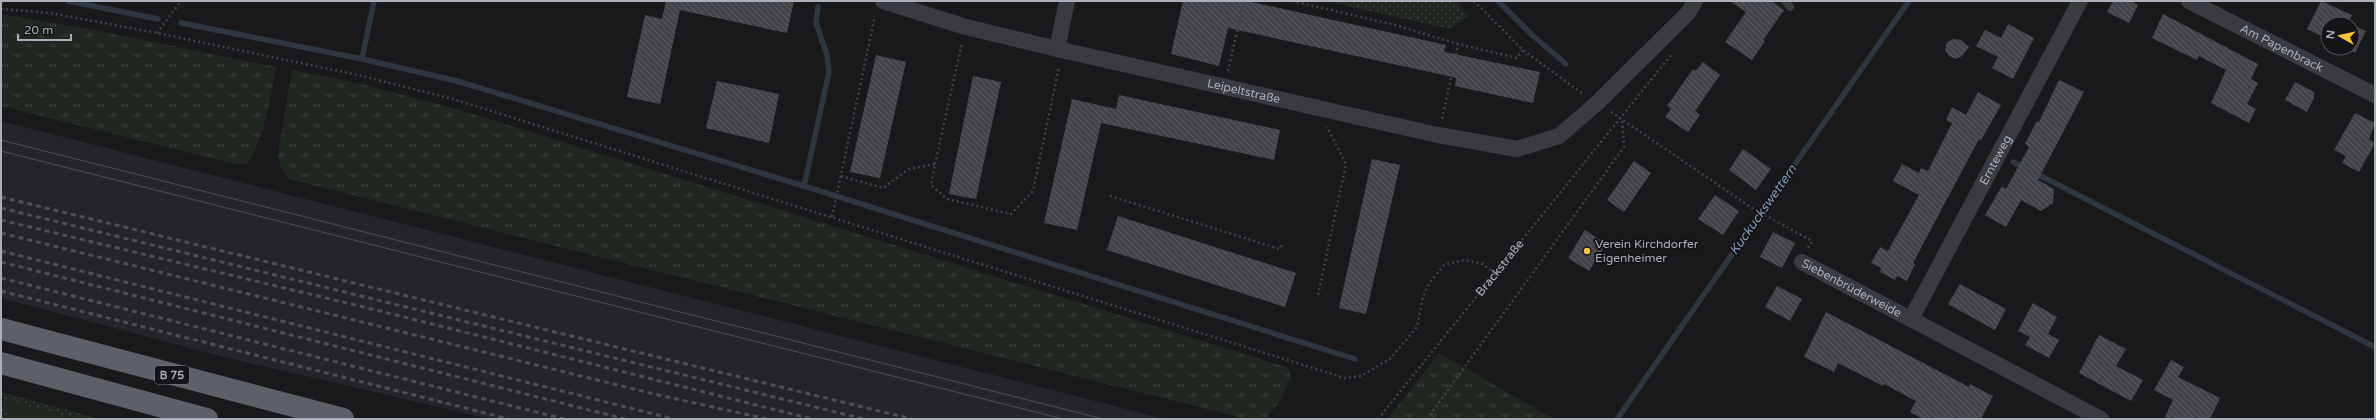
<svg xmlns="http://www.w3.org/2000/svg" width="2376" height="420" font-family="'Varela Round',sans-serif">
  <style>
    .built { fill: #252529 }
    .grass { fill: url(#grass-tufts) }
    .park { fill: url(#park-dots) }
    .pitch { fill: #1f2720 }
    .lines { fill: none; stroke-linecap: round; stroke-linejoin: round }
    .stream { stroke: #2e3741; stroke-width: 5.5 }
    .building { fill: url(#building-back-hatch) }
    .path { stroke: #404248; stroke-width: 2.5; stroke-dasharray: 2 3; stroke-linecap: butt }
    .service { stroke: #3a3b41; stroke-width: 8 }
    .minor { stroke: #3a3b41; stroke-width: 16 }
    .trunk { stroke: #5e6069; stroke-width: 22 }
    .tram { stroke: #4d4e56; stroke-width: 1 }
    .rail { stroke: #4d4e56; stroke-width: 3; stroke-dasharray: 5 4; stroke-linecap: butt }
    .poi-dot { fill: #fac532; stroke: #141417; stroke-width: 1.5 }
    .labels { text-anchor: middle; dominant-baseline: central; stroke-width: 4; stroke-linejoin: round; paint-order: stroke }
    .shield { fill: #141417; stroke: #7e808a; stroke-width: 1 }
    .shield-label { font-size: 11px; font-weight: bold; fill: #abafbc }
    .street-label { font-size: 12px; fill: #abafbc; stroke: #141417 }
    .poi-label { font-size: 12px; fill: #abafbc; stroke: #141417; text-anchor: start }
    .water-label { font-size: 13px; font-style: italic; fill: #819ab8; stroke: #141417 }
  </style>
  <defs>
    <pattern id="grass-tufts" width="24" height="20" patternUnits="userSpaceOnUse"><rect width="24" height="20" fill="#1f2720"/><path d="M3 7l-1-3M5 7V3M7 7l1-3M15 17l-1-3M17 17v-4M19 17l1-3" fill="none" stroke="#3d443e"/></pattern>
    <pattern id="park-dots" width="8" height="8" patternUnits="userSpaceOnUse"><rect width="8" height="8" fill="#1f2720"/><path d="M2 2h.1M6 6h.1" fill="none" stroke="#3d443e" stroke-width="1.8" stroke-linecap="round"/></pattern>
    <pattern id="building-back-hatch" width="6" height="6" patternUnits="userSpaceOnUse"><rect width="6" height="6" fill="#434449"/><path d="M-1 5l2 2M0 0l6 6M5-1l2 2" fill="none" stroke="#5b5c61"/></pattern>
  </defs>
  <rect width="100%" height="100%" fill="#19191c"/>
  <path class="built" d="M1 121 1165 419H490L220 356 1 298Z"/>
  <path class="grass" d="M1 14 94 30 276 67C270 98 265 136 248 163L239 165 1 106Z
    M292 70 361 84 453 108 1289 368 1291 376 1281 400 1266 418 1246 419 289 179 281 169 278 154Z
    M1439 353 1554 419H1388Z"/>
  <path class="park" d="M1326 1H1455L1469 16 1449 29Z
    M1 392 100 419H1Z"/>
  <path class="pitch" d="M1 398 76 419H12L1 403Z"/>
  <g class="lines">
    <path class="stream" d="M68 1 158 19
      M1498 1 1531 34 1566 64
      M181 23 362 59 457 81 804 186 1355 359
      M362 59 374 1
      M2013 162 2025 168
      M2035 173 2375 347
      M804 186 829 72 827 55 816 23 818 7
      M1617 419 1909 1"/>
  </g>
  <path class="building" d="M666 1H794L787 33 680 10 660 104 627 97 645 15 662 19Z
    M1183 1H1247L1446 45 1444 52 1540 72 1533 103 1455 86 1456 78 1439 74 1228 28 1219 66 1171 54Z
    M1730 1H1771L1784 10 1763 40 1765 41 1752 60 1725 42 1746 12Z
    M2113 1H2131L2138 5 2129 23 2107 12Z
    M2321 1 2352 15 2348 23 2351 24H2328V39L2307 29Z
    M2163 14 2258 64 2251 79 2258 83 2247 104 2256 109 2249 123 2211 103 2226 70 2199 56 2197 60 2152 38Z
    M2008 24 2034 38 2013 79 1992 68 1998 57 1976 46 1985 30 2001 38Z
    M2352 25 2366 31 2355 53 2346 48H2352Z
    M1954 39 1961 40 1969 47 1962 56 1956 59 1949 56 1945 50 1947 42Z
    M876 55 906 62 880 178 850 172Z
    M1703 62 1720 75 1695 111 1700 115 1688 132 1665 117 1671 109 1667 106 1693 69 1696 71Z
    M973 76 1001 82 976 199 949 194Z
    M2059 80 2084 92 2038 180 2054 189 2053 203 2041 211 2021 200 2006 227 1985 215 2002 186 2006 189 2029 147 2025 144 2037 121 2039 122Z
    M717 81 779 94 769 143 706 128Z
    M2295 82 2314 92V98L2307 112 2285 100Z
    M1978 92 2001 105 1981 140 1979 139 1913 263 1915 264 1907 281 1897 276 1895 280 1880 272 1881 268 1871 263 1880 247 1888 251 1919 195 1893 181 1902 164 1919 173 1921 168 1928 171 1952 123 1946 120 1952 107 1966 115Z
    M1119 95 1280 130 1274 160 1101 123 1077 230 1044 223 1072 99 1116 109Z
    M2355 113 2375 123 2369 139 2375 143 2359 172 2342 163 2346 156 2334 150Z
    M1743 149 1771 169 1756 190 1729 170Z
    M1372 159 1400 165 1366 314 1339 308Z
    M1634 161 1651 173 1624 212 1607 200Z
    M1715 195 1739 211 1723 235 1698 219Z
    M1118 216 1296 273 1285 307 1107 250Z
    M1585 230 1606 244 1589 271 1568 258Z
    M1773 232 1795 243 1782 268 1760 257Z
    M1960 284 2006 309 1995 330 1948 304Z
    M1777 286 1802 299 1790 321 1765 307Z
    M2033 303 2057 317 2048 334 2059 340 2049 358 2025 345 2030 337 2018 331Z
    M1826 312 1969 387 1970 384 1993 396 1981 419H1923L1910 412 1916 401 1884 384 1883 386 1838 363 1834 372 1804 357Z
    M2099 335 2126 349 2116 366 2143 380 2131 401 2079 373Z
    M2171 360 2184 367 2178 377 2220 398 2210 419H2164L2173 400 2154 390Z"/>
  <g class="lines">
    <g class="path">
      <path d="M1292 1 1395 25 1458 44 1517 58 1523 50"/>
      <path d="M1474 1 1523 50 1583 94"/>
      <path d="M1 9 50 13 157 33 358 75 453 99 1345 378 1361 376 1391 358 1417 327 1423 297 1430 282 1444 265 1464 260 1483 264 1496 275"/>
      <path d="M157 33 181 1"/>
      <path d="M1456 55 1458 44"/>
      <path d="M1228 71 1244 1"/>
      <path d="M1611 112 1752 208 1812 241 1808 248"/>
      <path d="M1442 119 1451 77"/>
      <path d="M935 164 962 43"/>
      <path d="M841 176 883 188 909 169 935 164 931 185 947 199 1011 214 1033 191 1059 67"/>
      <path d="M1110 196 1280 249 1282 244"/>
      <path d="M832 217 875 16"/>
      <path d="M1318 295 1346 164 1327 127"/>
      <path id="s1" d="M1378 419 1671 55"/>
      <path d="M1427 419 1624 147 1622 118"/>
    </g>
    <path class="service" d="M1785 1 1790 7"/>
    <g class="minor">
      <path id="s2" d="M883 1 966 27 1057 49 1438 135 1517 149 1559 136 1596 104 1688 13 1695 1"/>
      <path id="s3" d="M2189 1 2375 95"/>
      <path d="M1057 49 1067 1"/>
      <path id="s4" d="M1802 262 2101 419"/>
      <path id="s5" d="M1911 319 2080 1"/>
    </g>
    <path class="trunk" d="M1 329 343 419
      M1 363 207 419"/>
    <path class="tram" d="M1 140 1103 419
      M1 151 1063 419"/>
    <path class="rail" d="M1 197 912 419
      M1 208 864 419
      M1 220 372 309 812 419
      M1 233 654 394 767 419
      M1 251 674 419
      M1 262 625 419
      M1 278 564 419
      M1 291 509 419"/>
  </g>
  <circle class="poi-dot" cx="1587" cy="251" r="4"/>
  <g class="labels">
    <rect class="shield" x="155" y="366" width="34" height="18" rx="3"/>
    <g class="shield-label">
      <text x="172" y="375">B 75</text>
    </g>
    <g class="street-label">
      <text stroke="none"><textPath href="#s3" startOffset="104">Am Papenbrack</textPath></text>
      <text stroke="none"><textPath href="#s2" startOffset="372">Leipeltstraße</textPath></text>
      <text stroke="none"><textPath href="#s5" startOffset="180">Ernteweg</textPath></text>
      <text stroke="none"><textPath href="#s1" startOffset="194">Brackstraße</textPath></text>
      <text stroke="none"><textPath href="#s4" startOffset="56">Siebenbrüderweide</textPath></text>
    </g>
    <g class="poi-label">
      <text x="1595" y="244">Verein Kirchdorfer<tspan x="1595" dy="14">Eigenheimer</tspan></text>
    </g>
    <g class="water-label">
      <text transform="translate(1763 210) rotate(-55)">Kuckuckswettern</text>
    </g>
  </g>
  <rect width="2376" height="420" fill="none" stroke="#abafbc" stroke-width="4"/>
  <g transform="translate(2340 36) rotate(278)"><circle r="19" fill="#141417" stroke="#505259"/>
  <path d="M0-3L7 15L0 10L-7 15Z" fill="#fac532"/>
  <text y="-6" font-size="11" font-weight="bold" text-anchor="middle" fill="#abafbc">N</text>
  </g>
  <path d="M18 34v6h53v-6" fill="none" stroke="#abafbc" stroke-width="2"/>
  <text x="24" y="34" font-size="12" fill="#abafbc" stroke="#141417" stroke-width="3" paint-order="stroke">20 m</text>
</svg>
